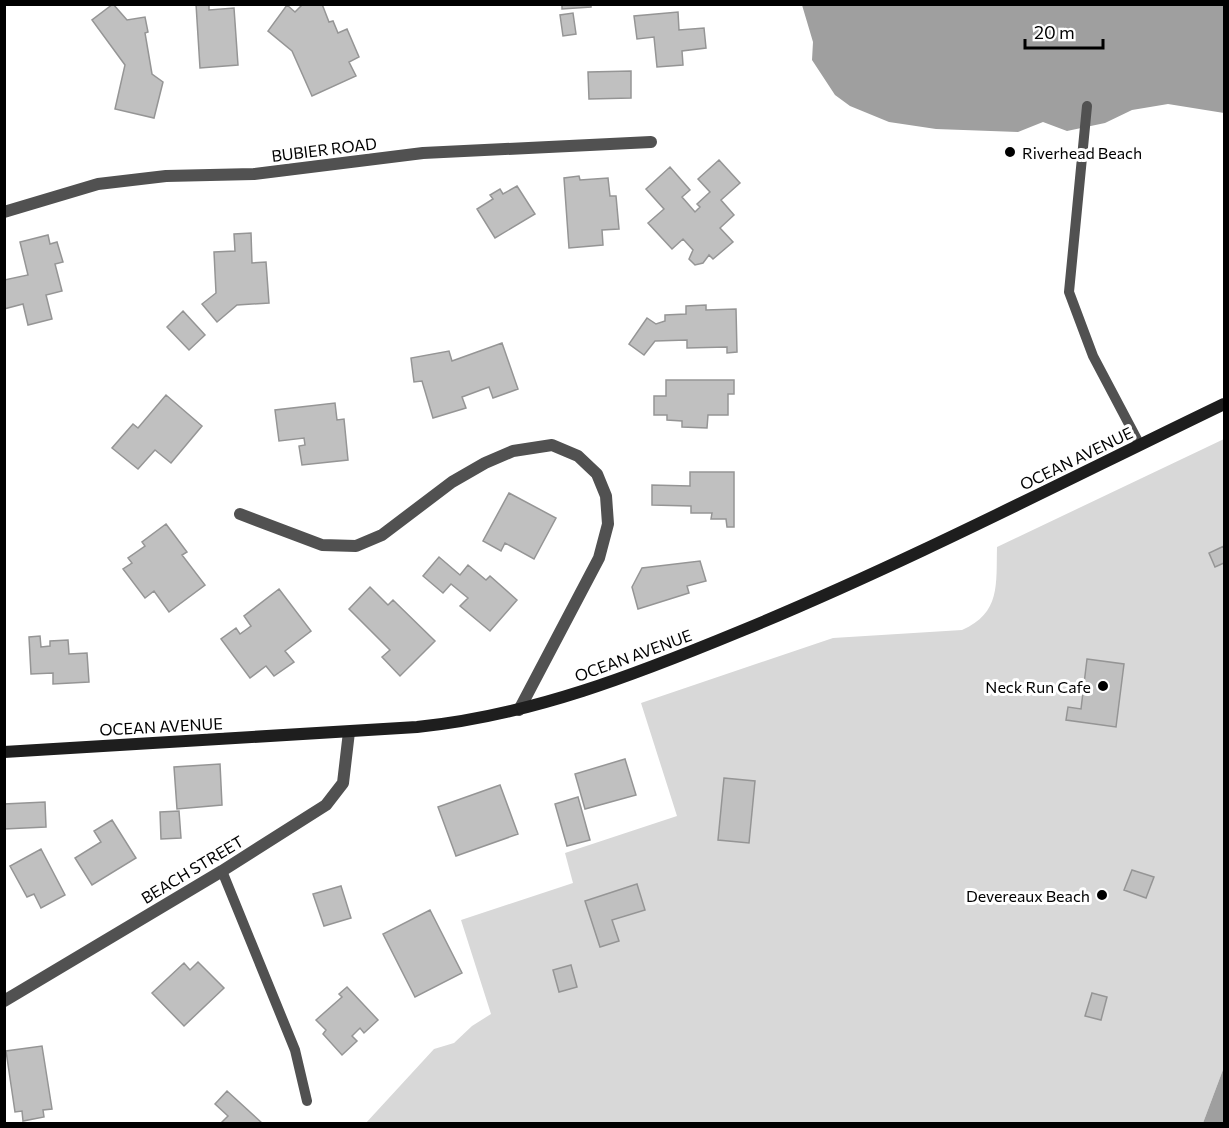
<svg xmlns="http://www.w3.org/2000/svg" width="1229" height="1128" font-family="Commissioner,sans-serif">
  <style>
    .green { fill: #d8d8d8 }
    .water { fill: #9f9f9f }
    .building { fill: #c0c0c0; stroke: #959595; stroke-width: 1.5 }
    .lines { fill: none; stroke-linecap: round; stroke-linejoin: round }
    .service { stroke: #515151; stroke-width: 10 }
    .minor { stroke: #515151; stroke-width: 12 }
    .tertiary { stroke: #515151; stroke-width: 12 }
    .secondary { stroke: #1e1e1e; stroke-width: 12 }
    .poi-dot { fill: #000; stroke: #fff; stroke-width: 2 }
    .labels { text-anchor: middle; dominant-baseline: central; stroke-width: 6; stroke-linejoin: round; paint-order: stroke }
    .street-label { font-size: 16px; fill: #000; stroke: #fff }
    .poi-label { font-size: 16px; fill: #000; stroke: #fff; text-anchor: end }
  </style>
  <rect width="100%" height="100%" fill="#fff"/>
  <path class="green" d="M1224 439V1067L1203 1123 365 1124 434 1049 454 1043 472 1026 491 1014 461 920 573 883 565 853 677 816 641 703 833 638 962 630C1001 613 996 584 997 547Z"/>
  <path class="water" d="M802 5H1224V113L1168 104 1132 110 1105 123 1067 131 1043 122 1018 132 936 129 889 122 850 106 835 95 812 60 813 42Z
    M1224 1067V1123H1203Z"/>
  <path class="building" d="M113 4 127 20 145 17 148 32 145 33 152 74 163 82 154 118 115 109 125 65 92 20Z
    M196 4H209V10L234 8 238 65 200 68Z
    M303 4H322L329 22 333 21 338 33 347 29 359 57 349 62 356 76 312 96 292 51 268 31 287 5 295 12Z
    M562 4H591V7L562 9Z
    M678 12 679 30 704 28 706 48 682 51 683 65 657 67 654 37 637 39 634 16Z
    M573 13 576 34 563 36 560 15Z
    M631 71V98L589 99 588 72Z
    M719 160 740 183 721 200 734 215 720 228 733 242 713 259 709 255 703 263 695 265 689 259 693 250 683 239 672 249 648 223 664 209 646 189 670 167 690 190 682 197 695 212 700 207 697 204 710 192 698 179Z
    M579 176 580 180 608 178 610 196H616L619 229 602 230 603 245 569 248 564 178Z
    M517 186 535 214 495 238 477 209 493 199 490 195 500 189 503 194Z
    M251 233 252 263 266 262 269 303 237 305 217 322 202 304 216 293 214 252 235 251 234 234Z
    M48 235 50 244 57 242 63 262 55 264 62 291 46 295 52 319 28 325 23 304 4 309V280L28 275 20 242Z
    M706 305V310L736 309 737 352 727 353V347L687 348V340L655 341 644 355 629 344 647 318 656 324 665 321V315L686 314V306Z
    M183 311 205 335 189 350 167 327Z
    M502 343 518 389 493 398 489 387 462 397 466 408 433 418 422 381 414 382 411 358 449 351 452 361Z
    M666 380H734V394H728V415H708L707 428 682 427V421L667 420V415H654V396H666Z
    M166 395 202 426 171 463 155 450 138 469 112 448 133 424 138 428Z
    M335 403 337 420 344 419 348 460 302 465 299 446 305 445 304 438 279 441 275 410Z
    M690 472H734V527H727L726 519H711L712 513H691V506L652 505V485L690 486Z
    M509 493 556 518 534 559 505 543 501 551 483 541Z
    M166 524 187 552 182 555 205 585 169 612 154 591 145 598 123 569 132 563 128 558 145 546 142 542Z
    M1224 546V563L1215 567 1209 553Z
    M439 557 460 575 468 565 486 580 490 576 517 600 490 631 460 606 468 598 451 584 443 593 423 576Z
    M700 561 706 581 687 586 689 593 638 609 632 587 642 568Z
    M370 587 388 605 393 600 435 641 400 676 382 657 390 650 349 609Z
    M279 589 311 631 285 651 294 662 274 676 266 666 250 678 221 639 236 628 240 634 251 626 244 616Z
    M40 636 41 647 50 646V641L68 640 69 654 87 653 89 682 53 684V673L31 674 29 637Z
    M1087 659 1124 664 1116 727 1066 720 1068 707 1081 709Z
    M625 759 636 795 585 809 575 774Z
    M220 764 222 805 177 809 174 767Z
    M724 778 755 781 749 843 718 840Z
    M500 785 518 834 456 856 438 807Z
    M578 797 590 840 567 846 555 804Z
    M45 802 46 827 4 829V804Z
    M179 811 181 838 161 839 160 812Z
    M112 820 136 858 92 885 75 858 101 842 94 831Z
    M41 849 65 895 41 908 34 894 27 897 10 866Z
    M1132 870 1154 877 1146 898 1124 890Z
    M637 884 645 910 612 920 619 941 600 947 585 901Z
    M341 886 351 918 324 926 313 894Z
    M430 910 462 973 415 997 383 934Z
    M198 962 224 988 184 1026 152 993 184 963 190 970Z
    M571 965 577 987 559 992 553 970Z
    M347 987 378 1020 364 1033 360 1028 352 1036 357 1041 342 1055 323 1034 326 1030 316 1020 342 997 339 994Z
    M1092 993 1107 997 1101 1020 1085 1016Z
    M42 1046 52 1109 43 1110 44 1117 23 1121 22 1111 15 1112 6 1051Z
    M227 1091 263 1124H220L228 1116 215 1104Z"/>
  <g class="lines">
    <path class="service" d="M1087 106 1069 292 1093 356 1140 445
      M222 871 295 1050 307 1101"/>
    <path class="minor" d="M4 212 98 184 166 176 254 174 423 153 651 142
      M240 514 322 545 356 546 382 535 452 482 485 463 513 451 552 445 578 456 597 474 606 496 608 524 599 558 519 710"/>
    <path class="tertiary" d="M4 1001 222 871 326 805 343 783 349 732"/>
    <path class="secondary" d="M4 752 417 727C530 716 637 674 741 631 906 563 1064 481 1224 404"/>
  </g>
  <g class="poi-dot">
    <circle cx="1010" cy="152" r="6"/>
    <circle cx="1103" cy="686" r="6"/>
    <circle cx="1102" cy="895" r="6"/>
  </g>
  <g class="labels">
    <g class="street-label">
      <text transform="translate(324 149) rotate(-7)">BUBIER ROAD</text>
      <text transform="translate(1076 458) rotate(-26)">OCEAN AVENUE</text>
      <text transform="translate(633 655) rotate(-20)">OCEAN AVENUE</text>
      <text transform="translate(161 726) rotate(-3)">OCEAN AVENUE</text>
      <text transform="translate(192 869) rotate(-31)">BEACH STREET</text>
    </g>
    <g class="poi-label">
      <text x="1022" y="152" text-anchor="start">Riverhead Beach</text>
      <text x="1091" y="686">Neck Run Cafe</text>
      <text x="1090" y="895">Devereaux Beach</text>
    </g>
  </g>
  <rect width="1229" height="1128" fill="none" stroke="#000000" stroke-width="12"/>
  <path d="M1025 39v9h78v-9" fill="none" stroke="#000000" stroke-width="3"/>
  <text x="1034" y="39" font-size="18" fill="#000000" stroke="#ffffff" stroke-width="4.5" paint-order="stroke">20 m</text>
</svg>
